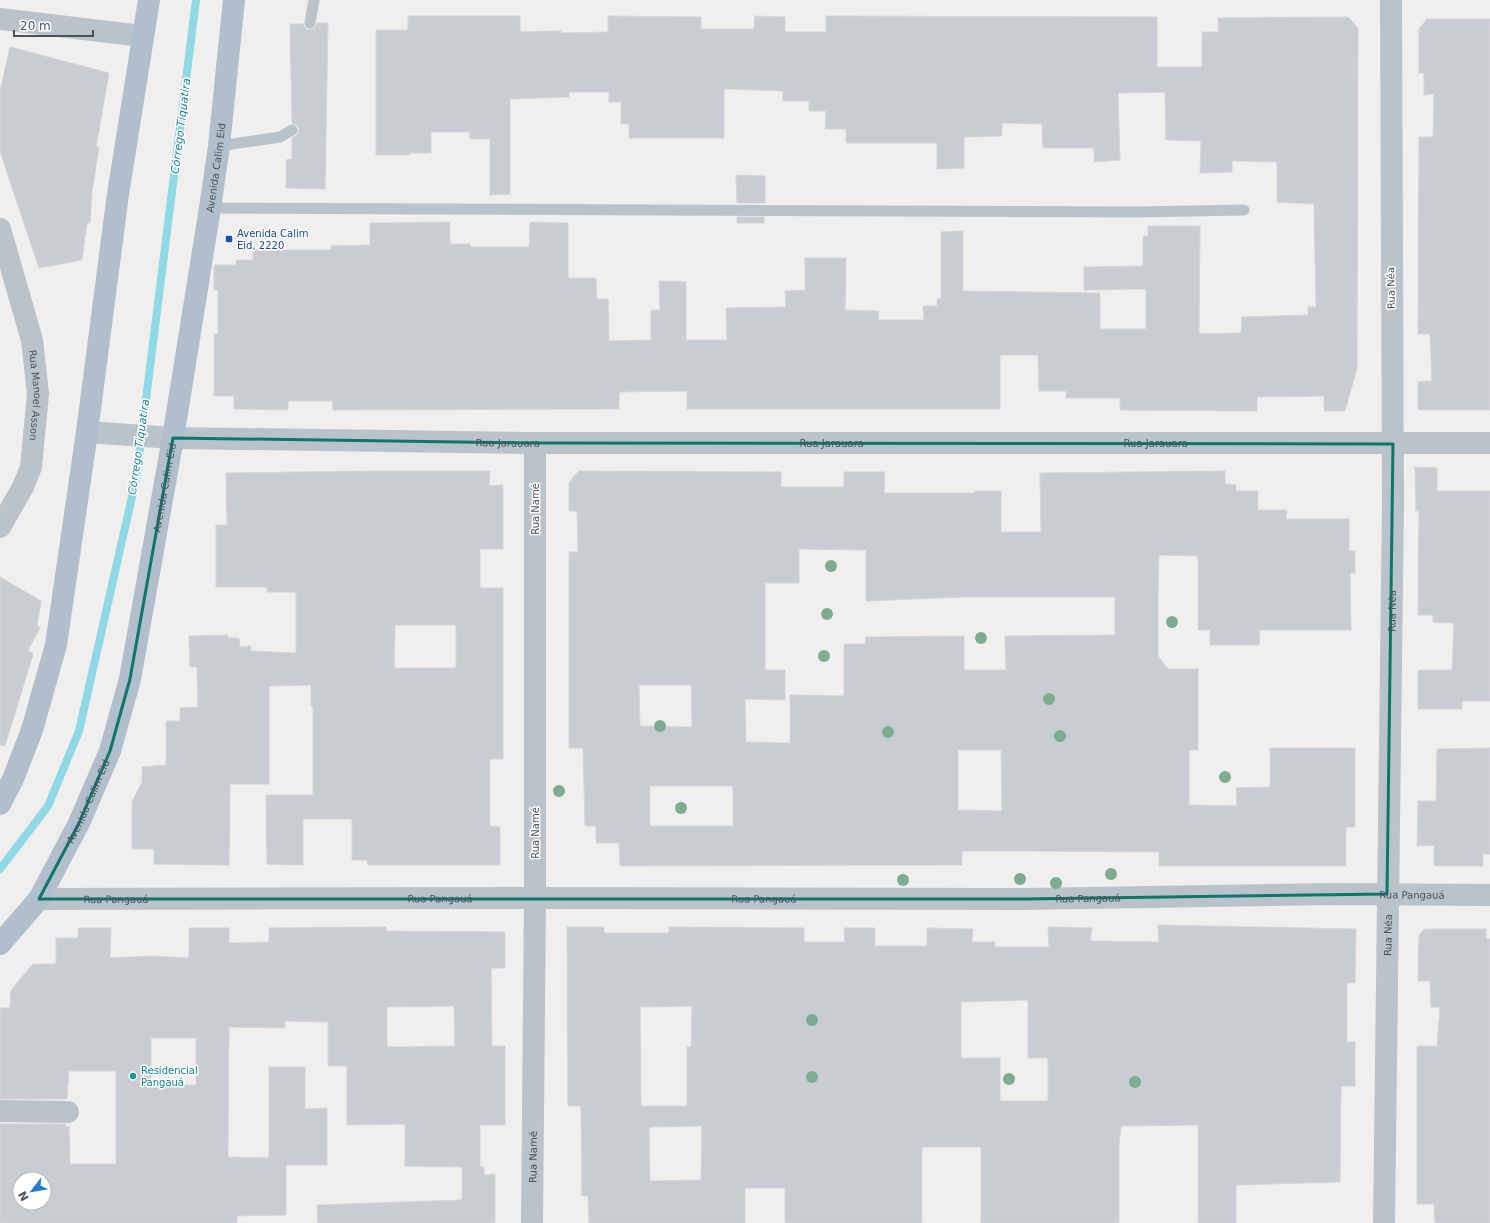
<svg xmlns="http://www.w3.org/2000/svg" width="1490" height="1223" font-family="'DejaVu Sans',sans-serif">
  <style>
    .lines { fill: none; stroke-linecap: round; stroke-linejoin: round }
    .stream { stroke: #8fd9e6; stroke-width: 8 }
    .building { fill: #c9ccd1; stroke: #d3d5d9; fill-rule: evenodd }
    .service { stroke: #bbc3ca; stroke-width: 11 }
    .minor { stroke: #bbc3ca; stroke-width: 22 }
    .tertiary { stroke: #bbc3ca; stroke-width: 22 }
    .primary { stroke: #b0bfcb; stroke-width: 22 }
    .tree { fill: #7cad90 }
    .marked { fill: none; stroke: #0f766e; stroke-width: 3; stroke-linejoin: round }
    .transit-dot { fill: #1a4fb4; stroke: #fff; stroke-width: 1.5 }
    .culture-dot { fill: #0f9aa8; stroke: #fff; stroke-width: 1.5 }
    .labels { text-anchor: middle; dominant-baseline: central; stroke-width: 3; stroke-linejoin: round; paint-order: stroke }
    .street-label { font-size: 10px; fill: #48535a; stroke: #fff }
    .transit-label { font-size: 10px; fill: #164399; stroke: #fff; text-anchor: start }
    .culture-label { font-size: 10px; fill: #0d838f; stroke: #fff; text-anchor: start }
    .water-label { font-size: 11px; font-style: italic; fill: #167f91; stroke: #fff }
  </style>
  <rect width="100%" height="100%" fill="#f1eeee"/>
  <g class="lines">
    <path class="stream" d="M0 869 48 806 79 731 136 479 196 0"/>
  </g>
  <path class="building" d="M408 16H520V32L561 31V33L608 32V16L701 17V29H754L755 16 785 17V32H826V16L1157 17V67H1202V32H1219L1218 18 1348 17 1358 28 1357 368 1345 411H1324V396L1257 397V411L1120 410V398H1066V391H1039L1038 355H1000V409H687V391L619 392V409L333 410 332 401H288V410L234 409V396H214V334H218V290H214V265H236V260H253V250H331V246L370 245V223L450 222V244H470V247H529L530 222 568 223V278H596L597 299H608L609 341 651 340V310H660L659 281 686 282V340H727L726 308 786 307 785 291 805 290V258H846L845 310 879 311 878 320H924L923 306H937V299H941V232L963 231V291L1100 293V329H1146V289L1084 290V267L1143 266V236H1148V226H1200L1199 334 1241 333 1242 317 1308 315V307H1316L1314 204 1277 202V162L1232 161V172L1200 173 1201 141 1166 140 1165 92 1118 93 1120 160 1094 162V148H1043L1042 124 1002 123V136L964 137V168L937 169V143H846V129H825L826 111H809V101H783V91L724 89V138H629V124H621V102H609V92H569V97L510 99V194L490 195V139H470V132H431V153H410V155H376V30H408Z
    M1427 19H1490V410H1418V382L1432 381 1430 334H1418L1419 137H1433L1434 94 1424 95V73H1419V29Z
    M317 23H328L325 189 286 188V160L292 159V138L298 134 299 130 298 126 292 123 290 24H303L305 28 309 30 315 28Z
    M10 47 109 73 96 147H99L92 192 90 223H87L82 260 39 268 11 185 0 150V91Z
    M736 175 765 176V203H737Z
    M737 217H764V223H737Z
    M1415 467 1437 468V491H1490V701H1462V709H1418V670H1452L1454 623 1433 622V615H1418L1419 511H1416Z
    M375 471H490L489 486 503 485V549H480V588H503V759H490V826L500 827V865H368L367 860H352V819H303V865L267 864 266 795H313V706H311V685L269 686V784H230L229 865 154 864V849H132V802L142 782V767L166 765V721H180V708L198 707 197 667H190L189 636 228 635V638H239L240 647 251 646V651L296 653V592H267V587H216V525H227L226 473ZM395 625H456V668H394Z
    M579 471 781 472V487H844V472H885L884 493H975V491H1001V532H1041L1040 473 1225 471V484L1236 485V491H1258V510H1287L1286 519H1349V551H1355V573H1350L1351 630H1260L1259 645H1210V630H1198V556L1159 555 1158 595V656L1168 669H1198V750H1189V805L1237 806 1236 788 1270 787V748H1355V827H1346V866H1159V852L1026 851H962V865L620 866 619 843H596V826H585L583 748H569V552H578L577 511H569V482ZM799 549 866 550V601L964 597H1115V635L1005 636 1006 670H964V636L866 637 865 644H844V696L790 695V743L746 742 745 699 785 700V670H765V583H799ZM639 685H691L692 727 640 726ZM958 750H1001L1002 811 958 810ZM650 786H733V826H650Z
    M0 577 41 601 37 625 40 628 28 650 33 654 5 746 0 745Z
    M1490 748V854H1483V866H1434V845L1417 846 1418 801H1436L1437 749Z
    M1158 925 1356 929 1355 983H1347V1042H1355V1086H1341L1340 1182 1236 1185V1223H1198V1125L1121 1126 1119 1145V1223H981V1147H922V1223H785V1188H745V1223H589L588 1196H582L581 1106H568L567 927H604V933H669V927L804 928V942H845L844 928H875V946H927V928L973 929 972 942H995V947H1049L1048 927 1092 928 1090 941 1159 942ZM1028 1000V1058H1048V1101H1000V1058H961V1002ZM692 1006 691 1047H687V1106H641L640 1007ZM702 1126 701 1180 650 1181 649 1127Z
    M386 927V931L505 932V968H491L492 1046H505V1125H480V1167H484V1175L495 1174V1223H318L317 1205 462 1200V1167H466L405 1166V1124L347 1125V1066H328V1022L285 1021V1028L229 1027 228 1157 269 1158V1067H305V1109L327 1108V1165H286V1215L237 1216V1223H0V1124H66L65 1127 69 1126 70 1164H116V1071H69L67 1099H0V1008H10L11 990 33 964H56V938H78V928H111L110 958 150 956 189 958V928H229V943L269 942V928ZM454 1006 455 1046 387 1047V1007ZM151 1038H196V1085H151ZM20 1179H44V1203H20Z
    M1425 929H1486V939H1490V1223H1435L1434 1204H1417V1046H1437L1440 1007H1431L1430 981H1418L1419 935Z"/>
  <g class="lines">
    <path class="service" d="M310 23 314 0
      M219 146 280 137 292 130
      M210 208 1137 212 1244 210"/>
    <g class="minor">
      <path id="s1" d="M87 432 173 438 535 443H1490"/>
      <path id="s2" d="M39 899 535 898 1025 899 1334 894 1490 895"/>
      <path d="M0 1111 68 1112"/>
      <path id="s3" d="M532 1223 535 898V443"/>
      <path id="s4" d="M1384 1223 1393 503 1391 0"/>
    </g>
    <g class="tertiary">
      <path d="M0 19 142 36"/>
      <path id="s5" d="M0 229 32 340 38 394 31 467 23 487 0 527"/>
    </g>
    <g class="primary">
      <path d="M0 804 13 779 32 730 56 645 87 432 118 194 149 0"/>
      <path id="s6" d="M0 944 39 899 79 823 110 751 130 679 173 438 210 208 219 146 234 0"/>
    </g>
  </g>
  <g class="tree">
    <circle cx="831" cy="566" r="6"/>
    <circle cx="827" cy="614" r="6"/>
    <circle cx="1172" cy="622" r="6"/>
    <circle cx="981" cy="638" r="6"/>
    <circle cx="824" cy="656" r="6"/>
    <circle cx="1049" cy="699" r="6"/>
    <circle cx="660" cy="726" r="6"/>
    <circle cx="888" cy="732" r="6"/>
    <circle cx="1060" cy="736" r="6"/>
    <circle cx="1225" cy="777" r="6"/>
    <circle cx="559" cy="791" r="6"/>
    <circle cx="681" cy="808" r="6"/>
    <circle cx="1111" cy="874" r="6"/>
    <circle cx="1020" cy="879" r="6"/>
    <circle cx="903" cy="880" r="6"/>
    <circle cx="1056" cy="883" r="6"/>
    <circle cx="812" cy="1020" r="6"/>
    <circle cx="812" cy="1077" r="6"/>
    <circle cx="1009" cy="1079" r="6"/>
    <circle cx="1135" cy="1082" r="6"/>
  </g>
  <path class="marked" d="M173 438 535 443 1393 444 1387 894 1025 899H39L79 823 110 751 130 679Z"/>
  <rect class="transit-dot" x="225" y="235" width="8" height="8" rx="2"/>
  <circle class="culture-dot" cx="133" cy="1076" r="4"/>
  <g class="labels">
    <g class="street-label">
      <text stroke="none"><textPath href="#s6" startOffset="817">Avenida Calim Eid</textPath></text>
      <text transform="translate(1391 288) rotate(-91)">Rua Néa</text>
      <text stroke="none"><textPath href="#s5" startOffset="171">Rua Manoel Asson</textPath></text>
      <text stroke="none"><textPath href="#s1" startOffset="421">Rua Jarauara</textPath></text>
      <text stroke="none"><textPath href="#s1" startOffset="745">Rua Jarauara</textPath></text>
      <text stroke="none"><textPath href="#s1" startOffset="1069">Rua Jarauara</textPath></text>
      <text stroke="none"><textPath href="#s6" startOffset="493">Avenida Calim Eid</textPath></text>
      <text transform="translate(535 509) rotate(-90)">Rua Namé</text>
      <text stroke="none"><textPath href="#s4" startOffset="612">Rua Néa</textPath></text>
      <text stroke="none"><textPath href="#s6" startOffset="169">Avenida Calim Eid</textPath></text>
      <text transform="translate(535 833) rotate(-90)">Rua Namé</text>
      <text stroke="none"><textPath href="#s2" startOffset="1373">Rua Pangauá</textPath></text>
      <text stroke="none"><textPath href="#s2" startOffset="401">Rua Pangauá</textPath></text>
      <text stroke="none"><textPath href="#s2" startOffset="725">Rua Pangauá</textPath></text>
      <text stroke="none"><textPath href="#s2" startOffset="1049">Rua Pangauá</textPath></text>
      <text stroke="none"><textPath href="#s2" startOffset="77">Rua Pangauá</textPath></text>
      <text stroke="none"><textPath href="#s4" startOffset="288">Rua Néa</textPath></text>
      <text stroke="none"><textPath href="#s3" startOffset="66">Rua Namé</textPath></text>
    </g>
    <g class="transit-label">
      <text x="237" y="233">Avenida Calim<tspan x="237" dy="12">Eid, 2220</tspan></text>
    </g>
    <g class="culture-label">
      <text x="141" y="1070">Residencial<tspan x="141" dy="12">Pangauá</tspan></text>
    </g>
    <g class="water-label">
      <text transform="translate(181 126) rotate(-83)">Córrego Tiquatira</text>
      <text transform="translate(139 447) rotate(-82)">Córrego Tiquatira</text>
    </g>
  </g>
  <g transform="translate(32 1191) rotate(239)"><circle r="19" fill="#ffffff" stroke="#b6babd"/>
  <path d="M0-3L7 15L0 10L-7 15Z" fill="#257cd4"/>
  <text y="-6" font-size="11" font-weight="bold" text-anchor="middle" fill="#48535a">N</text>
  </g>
  <path d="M14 30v6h79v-6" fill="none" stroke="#48535a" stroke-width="2"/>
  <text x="20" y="30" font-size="12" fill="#48535a" stroke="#ffffff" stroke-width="3" paint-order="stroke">20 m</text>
</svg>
